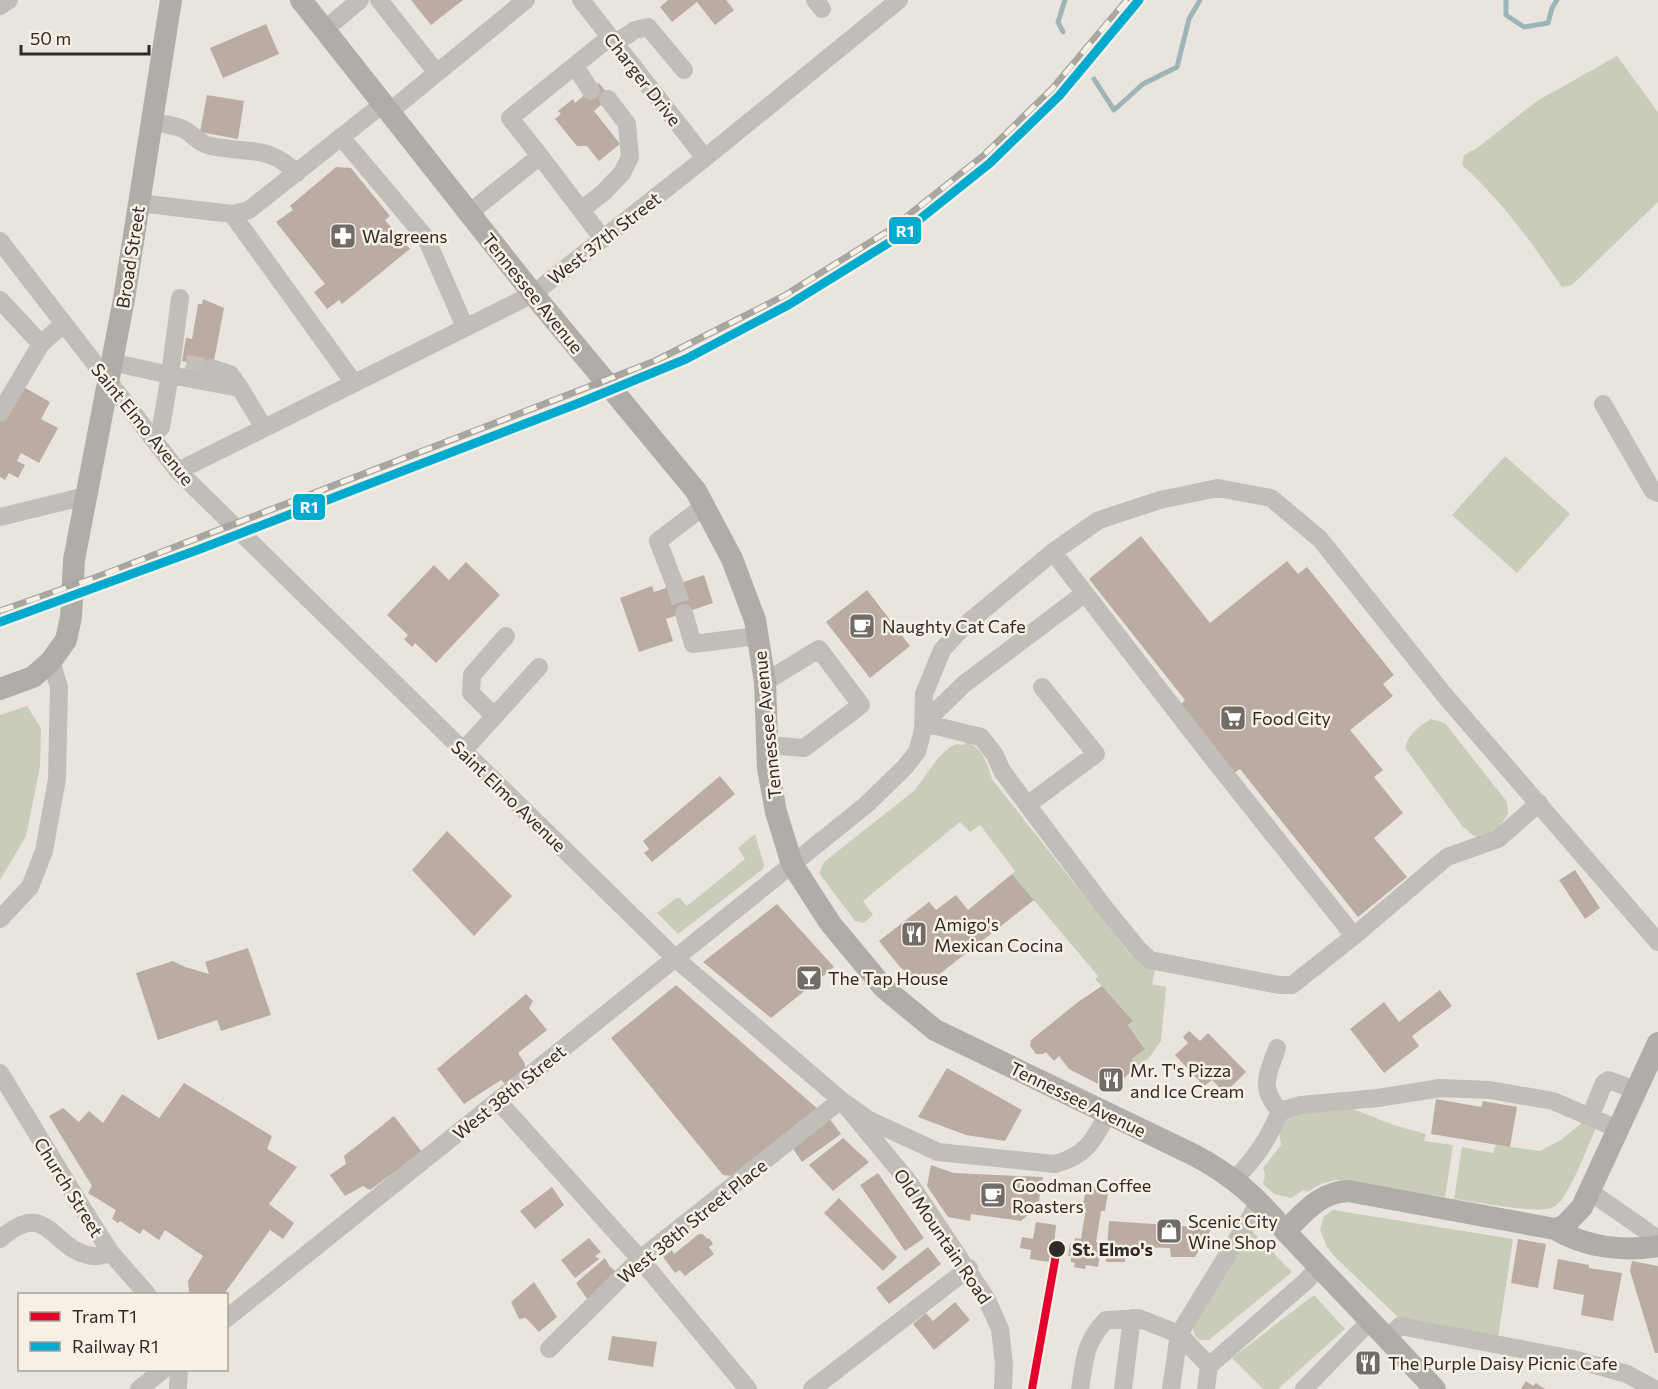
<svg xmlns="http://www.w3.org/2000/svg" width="1658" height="1389" font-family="Commissioner,sans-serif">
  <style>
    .green { fill: #c8cdba }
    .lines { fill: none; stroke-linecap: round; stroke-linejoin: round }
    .stream { stroke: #9db5b7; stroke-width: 5 }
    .building { fill: #baaca2 }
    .minor-tunnel { stroke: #c4c0b9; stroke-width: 18; stroke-dasharray: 18 9; stroke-linecap: butt }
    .minor { stroke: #c1bdb8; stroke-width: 18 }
    .major { stroke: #b0aca7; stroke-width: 22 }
    .rail-casing { stroke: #a9a6a2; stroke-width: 7 }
    .rail { stroke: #f6f0e5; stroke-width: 4.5; stroke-dasharray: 14; stroke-linecap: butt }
    .rail-1-casing { stroke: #f6f0e5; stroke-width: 14 }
    .rail-1 { stroke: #00a9ce; stroke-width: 9 }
    .tram-1-casing { stroke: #f6f0e5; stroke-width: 12 }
    .tram-1 { stroke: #e4002b; stroke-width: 8 }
    .stop-dot { fill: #312b27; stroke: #f6f0e5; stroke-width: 2 }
    .labels { text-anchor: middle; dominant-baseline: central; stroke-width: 5; stroke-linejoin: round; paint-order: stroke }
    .street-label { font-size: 18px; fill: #312b27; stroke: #f6f0e5 }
    .poi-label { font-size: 18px; fill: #312b27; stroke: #f6f0e5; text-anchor: start }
    .stop-label { font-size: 18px; font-weight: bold; fill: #312b27; stroke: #f6f0e5; text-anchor: start }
    .line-badge { stroke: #f6f0e5; stroke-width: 2 }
    .badge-label { font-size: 16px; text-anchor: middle; font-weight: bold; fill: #fff }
  </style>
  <rect width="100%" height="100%" fill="#e9e5de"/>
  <path class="green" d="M1617 56 1658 112V202L1572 285 1562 287C1532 243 1502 201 1462 165L1464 155 1477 148 1537 101Z
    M1505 456 1570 514 1517 573 1452 515Z
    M27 706 41 728 40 767 26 836 0 880V715Z
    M1431 719 1445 723 1507 802 1508 814C1501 825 1490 843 1475 836 1471 835 1467 829 1463 827L1405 748C1409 733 1418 727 1431 719Z
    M966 741C983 749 987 762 992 779L1130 954 1145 967 1155 970 1152 984 1166 987 1161 1041 1149 1058 1138 1066 1132 1059 1145 1048 1128 1025 1133 1021 1102 986 1095 979 1098 976 1012 874 1015 871 980 825 970 832 960 822 863 901 873 915 864 923 855 921 819 873 824 862 915 790 938 758 950 747 957 744 964 745Z
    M755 834 764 865 763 869 678 934 657 913 676 898H680L687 906 745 859 738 848Z
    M1348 1107 1394 1125 1426 1134 1424 1141 1453 1145 1445 1197 1336 1180 1321 1184 1307 1192 1303 1190 1291 1198 1274 1194 1263 1184 1265 1175 1263 1168 1281 1145C1280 1137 1278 1128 1283 1121 1292 1109 1333 1109 1348 1107Z
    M1583 1122 1597 1126C1589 1143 1568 1200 1554 1207 1540 1215 1473 1201 1454 1199L1462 1147 1493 1153 1496 1145 1540 1151 1561 1140Z
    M1333 1210 1513 1239 1498 1338 1398 1317 1336 1258 1327 1247 1320 1230 1324 1216Z
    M1250 1229 1292 1272 1209 1340H1200L1195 1336 1193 1328Z
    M1314 1295 1345 1329 1278 1389H1263L1232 1358Z"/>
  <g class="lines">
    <path class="stream" d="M1506 0V15L1524 27 1548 23 1552 8 1557 0
      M1063 32 1058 22 1065 0
      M1094 79 1114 110 1143 84 1177 67 1189 19 1200 0"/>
  </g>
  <path class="building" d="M411 0H463L431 25Z
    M668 0H726L734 10 715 25 697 2 672 22 660 7Z
    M266 24 279 54 223 78 210 48Z
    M599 83 610 97 594 111 620 144 599 161 587 146H577L555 119 561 114 558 111 573 99 575 103Z
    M207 95 244 101 238 139 200 132Z
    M336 167 351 168 390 216 385 220 410 249 342 304 339 300 327 309 314 292 325 284 276 222 293 210 290 206Z
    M203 299 224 308 213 366 209 378 185 373 187 362 182 361 186 338 192 339 198 304H202Z
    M20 385 50 402 41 419 58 428 39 463 21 453 17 461 25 465 18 478 9 473 5 480 0 477V421Z
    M1141 536 1210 623 1287 561 1298 574 1307 567 1394 675 1383 684 1393 696 1350 730 1383 770 1374 777 1403 813 1374 838 1407 877 1358 917 1240 769 1234 773 1180 705 1185 700 1089 579Z
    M466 562 500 595 436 663 415 643 412 647 404 639 408 635 387 615 434 565 449 580Z
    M704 575 713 603 666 619 673 641 639 652 620 598 652 586 654 592Z
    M867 590 910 646 870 678 826 622Z
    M720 776 735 794 652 862 644 853 649 849 643 841Z
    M447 831 512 896 474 936 412 870Z
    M1575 870 1600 908 1585 919 1559 880Z
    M1012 874 1034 900 923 987 899 966 879 941 929 902 936 910 956 895 968 910Z
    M777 904 834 967 771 1018 703 962Z
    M248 948 271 1015 221 1031 217 1020 158 1040 136 973 173 961 185 967 209 974 205 962Z
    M676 985 819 1110 732 1176 723 1175 611 1038Z
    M1102 986 1133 1021 1128 1025 1145 1049 1132 1059 1138 1066 1110 1090 1069 1069 1059 1056 1054 1061 1046 1052 1043 1054H1036L1030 1046 1031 1040 1078 1002Z
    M1440 990 1452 1006 1412 1036 1419 1046 1384 1073 1350 1029 1384 1002 1399 1022Z
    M526 994 533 1001 529 1008 547 1030 518 1053 524 1062 526 1071 507 1086 501 1080 464 1104 437 1069Z
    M1189 1031 1200 1041 1208 1033 1246 1072 1225 1093 1212 1080 1204 1086 1175 1055 1188 1043 1183 1037Z
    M947 1068 1022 1110 1005 1141 966 1135 918 1117Z
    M184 1083 272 1136 267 1149 297 1167 269 1204 294 1223 283 1239 270 1230 224 1294H192L189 1292 188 1281 203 1256 165 1230 159 1240 143 1229 140 1234 120 1221 118 1223 112 1219 116 1210 88 1193 92 1186 49 1116 63 1108 79 1122 89 1111 103 1123 122 1094 159 1118Z
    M1436 1099 1481 1107 1483 1101 1517 1107 1510 1147 1431 1134Z
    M394 1116 422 1152 370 1190 363 1186 345 1196 330 1175 346 1164 344 1156Z
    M829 1118 841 1134 802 1162 791 1146Z
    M843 1138 869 1162 833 1191 809 1165Z
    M931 1165 954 1173 1043 1177 1038 1206 1021 1221 971 1214 970 1221 948 1217 927 1186Z
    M878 1173 924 1238 905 1251 860 1185Z
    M1091 1186 1105 1189 1104 1193H1108L1105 1211H1101L1096 1242 1102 1243 1098 1267 1086 1265 1085 1269 1074 1267 1075 1263 1071 1262V1256H1068L1070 1243 1074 1244 1075 1238 1081 1239 1086 1208H1082L1086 1190H1090Z
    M552 1187 564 1205 535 1229 520 1211Z
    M839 1198 897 1257 883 1271 824 1213Z
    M1109 1221 1212 1228 1195 1257H1171L1170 1248 1141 1247 1140 1255 1125 1254V1262H1106Z
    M1036 1222 1056 1225 1053 1256H1050L1049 1262 1030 1259 1031 1250 1020 1248 1022 1237 1033 1239Z
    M699 1234H703L707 1239 709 1238 713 1244 709 1247 714 1254 685 1276 680 1270 675 1273 663 1257 672 1250 674 1254Z
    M589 1238 601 1252 595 1256 599 1259 575 1278 561 1260Z
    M1518 1239 1546 1244 1538 1288 1511 1283Z
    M928 1247 941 1264 889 1304 876 1288Z
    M605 1258 610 1267 617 1272 588 1300 576 1283Z
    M1558 1259 1589 1265V1268L1622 1273 1613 1321 1581 1315 1584 1295 1553 1289Z
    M1632 1261 1658 1266V1353H1655L1630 1271Z
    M534 1282 557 1317 539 1332 526 1318 519 1319 511 1302Z
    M955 1302 970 1320 934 1350 913 1324 926 1313 933 1321Z
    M612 1336 657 1342 653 1367 608 1360Z
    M1526 1381 1533 1386 1536 1383 1545 1389H1521Z"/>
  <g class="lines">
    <path class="minor-tunnel" d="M186 364 211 368
      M675 585 684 613"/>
    <path class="minor" d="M379 0 437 73
      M581 0 705 158
      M815 0 822 9
      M0 6 9 0
      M324 30 360 0
      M615 43 635 30 648 27 684 70
      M575 66 591 91
      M389 112 526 0
      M152 121C161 124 175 125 183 129 193 134 199 144 211 146 247 154 267 144 297 173
      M341 137 426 238 465 327
      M540 156 603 239
      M139 203 232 214 249 210 383 104
      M581 210 604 192 622 173 630 157 627 124 608 99
      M469 213 540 156 510 118 610 37
      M232 214 354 383
      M0 241 178 471 675 958 841 1100 869 1120 938 1152 1055 1164C1086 1156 1094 1140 1108 1113
      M0 300 41 344 63 324
      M111 362 170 375 161 427 152 438
      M211 368 230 374 240 388
      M170 375 240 388 264 428
      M170 375 180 298
      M1603 404 1653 491 1658 493
      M0 413 41 344
      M178 471 533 294 705 158 899 0
      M0 517 86 496
      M1053 552 1210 755 1354 936
      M675 585 658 541 704 506
      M684 613 693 644 757 636
      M765 682 819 649 861 705 804 748 767 745
      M494 716 471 693 472 675 506 636
      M924 723 981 737 995 755 1002 771 1104 907 1139 950 1150 960 1279 985H1292L1354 936 1447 857 1498 839 1539 803
      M924 723 964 684 1085 593
      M463 751 539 667
      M1027 805 1096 754 1042 687
      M0 919 30 887 44 851 57 779 59 687 51 661
      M1277 1048C1268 1075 1258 1087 1280 1111
      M0 1073 81 1206 111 1253 147 1294
      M498 1101 640 1259 748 1389
      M1590 1117 1604 1083 1608 1080 1636 1090
      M1235 1179C1256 1157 1268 1140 1280 1111L1301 1105 1378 1098 1440 1088 1490 1090 1553 1101 1618 1129
      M1589 1191 1658 1239
      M0 1239C49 1196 51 1251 93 1256 99 1257 106 1254 111 1253
      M226 1319 866 805 905 767 917 752 923 730 924 694 942 650 964 626 1053 552 1099 520 1160 500 1218 488 1271 498 1320 539 1446 697 1658 942
      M1387 1338 1400 1326 1573 1359 1627 1374 1655 1389
      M549 1349 640 1259 841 1100 908 1181 986 1298 1000 1329 1004 1364 1003 1389
      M139 1389 163 1370
      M178 1389 179 1370
      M812 1389 969 1268
      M1080 1389C1085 1359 1084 1343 1106 1320L1138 1318 1179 1334 1209 1366
      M1123 1389 1132 1318
      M1171 1389 1179 1334 1250 1218 1259 1201
      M1206 1389 1209 1366 1306 1281 1320 1266
      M1304 1389 1371 1320"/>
    <path class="major" d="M301 0 533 294 696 491 732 559 755 620 765 682 768 768 776 812 792 864 830 923 884 988 935 1030 1194 1155C1232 1175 1258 1198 1285 1231L1435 1389
      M0 689 33 677 51 661 66 640 71 617 74 560 124 299 171 0
      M1555 1229 1564 1226 1582 1207 1658 1043
      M1285 1231C1304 1213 1320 1192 1348 1191L1555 1229C1585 1247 1623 1252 1658 1246"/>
    <defs>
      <path id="rail" d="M0 611 97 577 655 361 784 296 890 230 983 156 1052 89 1127 0
        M0 622 200 549 579 403 686 359 790 304 895 239 990 163 1059 96 1139 0"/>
    </defs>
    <use href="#rail" class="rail-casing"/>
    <use href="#rail" class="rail"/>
    <defs>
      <path id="rail-1" d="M0 622 200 549 579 403 686 359 790 304 895 239 990 163 1059 96 1139 0"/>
    </defs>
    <use href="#rail-1" class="rail-1-casing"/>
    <use href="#rail-1" class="rail-1"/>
    <defs>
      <path id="tram-1" d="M1032 1389 1057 1249"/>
    </defs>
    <use href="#tram-1" class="tram-1-casing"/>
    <use href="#tram-1" class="tram-1"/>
  </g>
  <defs>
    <symbol id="pharmacy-square" viewBox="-11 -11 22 22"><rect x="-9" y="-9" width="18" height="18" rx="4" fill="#716c67" stroke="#f6f0e5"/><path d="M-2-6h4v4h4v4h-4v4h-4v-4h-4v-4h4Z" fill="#fff"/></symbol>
    <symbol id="cafe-square" viewBox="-11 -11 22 22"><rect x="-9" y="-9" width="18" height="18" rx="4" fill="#716c67" stroke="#f6f0e5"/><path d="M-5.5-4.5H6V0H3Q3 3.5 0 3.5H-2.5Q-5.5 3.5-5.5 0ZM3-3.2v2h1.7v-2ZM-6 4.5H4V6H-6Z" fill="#fff"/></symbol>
    <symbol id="supermarket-square" viewBox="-11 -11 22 22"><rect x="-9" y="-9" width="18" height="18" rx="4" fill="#716c67" stroke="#f6f0e5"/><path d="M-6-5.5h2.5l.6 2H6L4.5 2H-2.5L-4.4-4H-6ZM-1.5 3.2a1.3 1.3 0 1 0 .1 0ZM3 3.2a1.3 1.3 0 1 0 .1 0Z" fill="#fff"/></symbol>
    <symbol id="restaurant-square" viewBox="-11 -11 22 22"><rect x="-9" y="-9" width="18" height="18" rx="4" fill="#716c67" stroke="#f6f0e5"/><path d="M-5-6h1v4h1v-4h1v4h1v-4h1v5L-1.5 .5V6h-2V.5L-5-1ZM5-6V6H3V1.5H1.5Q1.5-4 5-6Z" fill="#fff"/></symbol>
    <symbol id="bar-square" viewBox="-11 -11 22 22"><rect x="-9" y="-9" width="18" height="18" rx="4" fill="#716c67" stroke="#f6f0e5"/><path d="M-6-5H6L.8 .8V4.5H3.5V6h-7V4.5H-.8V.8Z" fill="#fff"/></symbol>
    <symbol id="shop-square" viewBox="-11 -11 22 22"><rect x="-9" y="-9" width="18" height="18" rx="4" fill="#716c67" stroke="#f6f0e5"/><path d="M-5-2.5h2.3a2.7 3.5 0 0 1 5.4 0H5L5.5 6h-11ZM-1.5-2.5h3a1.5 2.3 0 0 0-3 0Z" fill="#fff"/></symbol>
  </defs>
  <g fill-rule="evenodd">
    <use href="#pharmacy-square" x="328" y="221" width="30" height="30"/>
    <use href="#cafe-square" x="847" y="611" width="30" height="30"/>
    <use href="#supermarket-square" x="1218" y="703" width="30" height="30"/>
    <use href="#restaurant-square" x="899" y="919" width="30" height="30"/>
    <use href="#bar-square" x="794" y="963" width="30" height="30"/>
    <use href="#restaurant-square" x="1096" y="1065" width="30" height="30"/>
    <use href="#cafe-square" x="978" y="1180" width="30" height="30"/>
    <use href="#shop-square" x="1154" y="1216" width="30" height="30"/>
    <use href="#restaurant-square" x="1353" y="1348" width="30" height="30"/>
  </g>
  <circle class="stop-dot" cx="1057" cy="1249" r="9"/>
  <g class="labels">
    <g class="street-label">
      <text transform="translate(643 79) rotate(52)">Charger Drive</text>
      <text transform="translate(604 238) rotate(-38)">West 37th Street</text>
      <text transform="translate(130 257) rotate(-81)">Broad Street</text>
      <text transform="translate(533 293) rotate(51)">Tennessee Avenue</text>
      <text transform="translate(143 424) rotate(51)">Saint Elmo Avenue</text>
      <text transform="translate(767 725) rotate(-96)">Tennessee Avenue</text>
      <text transform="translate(509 796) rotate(44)">Saint Elmo Avenue</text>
      <text transform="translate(509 1092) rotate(-39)">West 38th Street</text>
      <text transform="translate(1078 1099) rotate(26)">Tennessee Avenue</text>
      <text transform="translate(69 1187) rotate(58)">Church Street</text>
      <text transform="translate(692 1221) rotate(-39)">West 38th Street Place</text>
      <text transform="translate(943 1236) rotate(56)">Old Mountain Road</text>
    </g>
    <g class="poi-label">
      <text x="362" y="236">Walgreens</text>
      <text x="882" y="626">Naughty Cat Cafe</text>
      <text x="1252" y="718">Food City</text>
      <text x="934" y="924">Amigo's<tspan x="934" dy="21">Mexican Cocina</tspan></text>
      <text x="828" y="978">The Tap House</text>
      <text x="1130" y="1070">Mr. T's Pizza<tspan x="1130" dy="21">and Ice Cream</tspan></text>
      <text x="1012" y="1185">Goodman Coffee<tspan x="1012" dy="21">Roasters</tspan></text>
      <text x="1188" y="1221">Scenic City<tspan x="1188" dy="21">Wine Shop</tspan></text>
      <text x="1388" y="1363">The Purple Daisy Picnic Cafe</text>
    </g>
    <g class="stop-label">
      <text x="1072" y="1249">St. Elmo's</text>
    </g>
  </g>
  <g class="line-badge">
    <rect x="888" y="216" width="34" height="29" rx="6" fill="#00a9ce"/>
    <rect x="292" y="493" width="34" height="28" rx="6" fill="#00a9ce"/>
  </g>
  <g class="badge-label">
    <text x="905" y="237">R1</text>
    <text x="309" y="513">R1</text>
  </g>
  <rect x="18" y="1293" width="210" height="78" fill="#f6f0e5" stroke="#a7a199" stroke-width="1.5"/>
  <rect x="30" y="1312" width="30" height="9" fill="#e4002b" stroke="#a7a199" stroke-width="1.5"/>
  <text x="72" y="1323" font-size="18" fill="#312b27">Tram T1</text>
  <rect x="30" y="1342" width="30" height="9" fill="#00a9ce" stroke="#a7a199" stroke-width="1.5"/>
  <text x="72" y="1353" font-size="18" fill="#312b27">Railway R1</text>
  <path d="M21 45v9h128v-9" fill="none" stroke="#312b27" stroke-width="3"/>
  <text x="30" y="45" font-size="18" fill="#312b27" stroke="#f6f0e5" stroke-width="4.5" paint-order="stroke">50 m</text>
</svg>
